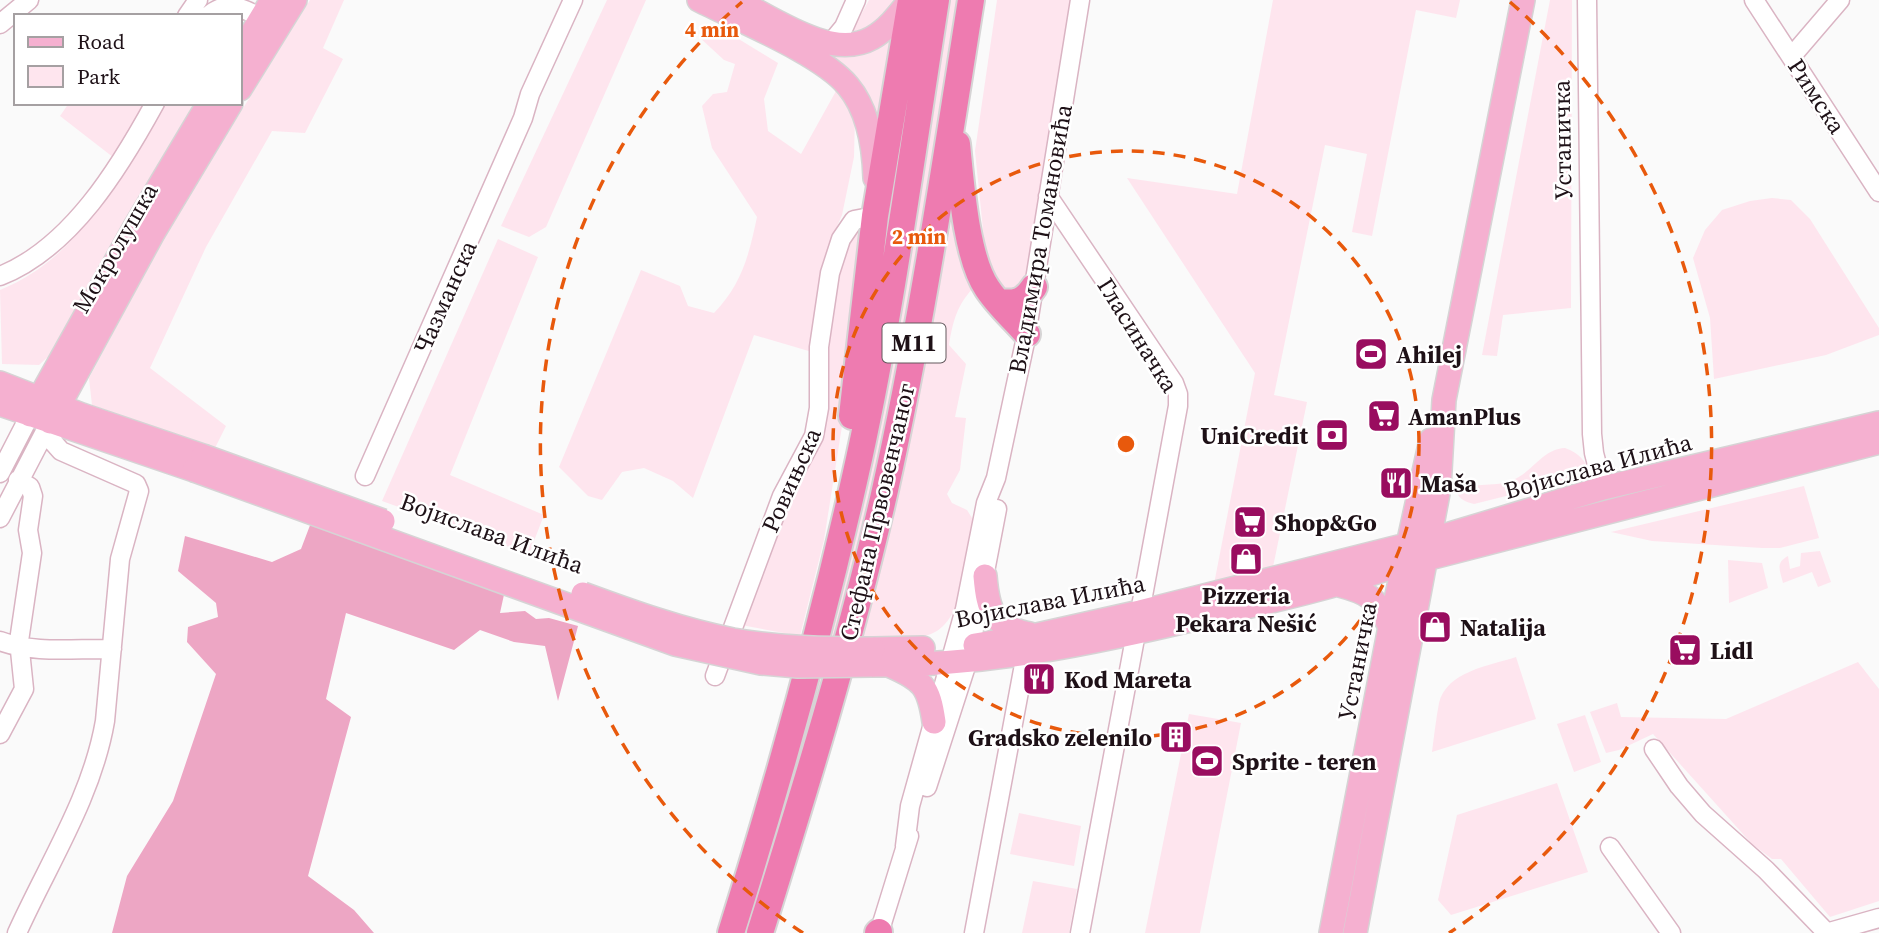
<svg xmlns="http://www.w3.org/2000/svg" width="1879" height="933" font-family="'Source Serif 4',serif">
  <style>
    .green { fill: #fee5ee }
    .forest { fill: #eda6c4 }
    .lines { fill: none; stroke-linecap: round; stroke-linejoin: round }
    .minor-casing { stroke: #dab4c3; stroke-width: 21 }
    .major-casing { stroke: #d6d4d5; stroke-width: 26 }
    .highway-casing { stroke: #d6d4d5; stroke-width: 30 }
    .minor { stroke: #fff; stroke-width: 18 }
    .major { stroke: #f5b0d0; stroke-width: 23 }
    .highway { stroke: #ee7bb0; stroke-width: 26 }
    .major-bridge-casing { stroke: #d6d4d5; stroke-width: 26; stroke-linecap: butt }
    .major-bridge { stroke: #f5b0d0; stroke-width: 23 }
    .ring { fill: none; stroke: #e8590c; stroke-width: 3.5; stroke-dasharray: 12 9 }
    .labels { text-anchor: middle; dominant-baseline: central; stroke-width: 5; stroke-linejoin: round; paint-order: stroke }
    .shield { fill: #fff; stroke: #62585d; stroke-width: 2 }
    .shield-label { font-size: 23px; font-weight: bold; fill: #1e1117 }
    .street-label { font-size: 24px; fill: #1e1117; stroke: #fff }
    .poi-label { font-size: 24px; font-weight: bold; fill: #1e1117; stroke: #fff; text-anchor: start }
    .centre { fill: #e8590c; stroke: #fff; stroke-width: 3.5 }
    .ring-label { font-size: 21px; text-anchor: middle; font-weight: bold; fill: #e8590c; stroke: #fff; stroke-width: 5; stroke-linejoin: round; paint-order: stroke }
  </style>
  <rect width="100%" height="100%" fill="#fafafa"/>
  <path class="green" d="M310 0H344L323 48 343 59 305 133 272 131 206 247 150 368 226 426 215 448 92 405 89 378 169 228Z
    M607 0H646L546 227 529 237 501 226Z
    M869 0H893L885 18 852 38 855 26Z
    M946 0H963L905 354 841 638H826Z
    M997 0H1071L1026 289 1000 295 988 279 975 151Z
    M1273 0H1460L1456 18 1416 10 1372 236 1352 232 1367 154 1325 145 1274 395 1307 402 1273 567 1214 584 1255 373 1127 178 1237 194Z
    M1550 0H1572L1571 308 1503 315 1497 356 1482 355Z
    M708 28 737 38 778 63 764 99 768 131 801 154 836 91 846 101 855 116 854 157 842 215 835 231 828 259 812 352 754 335 693 498 673 481 644 468 622 472 602 500 588 496 559 467 641 270 680 286 688 306 714 313C742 284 749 255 757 217L712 148 702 106 713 94 727 92 735 64 724 60 699 37Z
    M891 35 877 122C863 85 858 74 823 52Z
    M69 103H196L50 355 39 365 2 364 0 290C61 265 90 220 127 168L60 116Z
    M956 198 974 287C957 305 953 321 949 345L966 364 955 417 966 418 960 470 947 494 952 503 967 510 977 526C970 556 963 626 928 635 912 639 881 637 863 637L910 437Z
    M1772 198 1791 200 1810 219 1879 328V335L1826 355 1714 379 1710 318 1693 258 1705 230 1722 210 1750 201Z
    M857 228H864L842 426 824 540 800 636 741 625 787 508 822 434 824 363 841 258Z
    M498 239 538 257 450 475 544 515 529 554 382 501Z
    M1565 448C1579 453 1585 460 1590 473L1587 476 1474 504C1467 502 1459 500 1457 492 1474 480 1497 489 1515 479 1534 470 1543 449 1565 448Z
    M1804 486 1819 538 1780 548H1762L1652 541 1611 532Z
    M1820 551 1831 582 1818 587 1812 572 1783 583C1780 570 1775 563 1788 556L1790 569 1800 566 1801 553Z
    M1728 560 1762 563 1768 588 1729 603Z
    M1516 657 1536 719 1432 752C1434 736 1436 719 1439 703 1447 671 1489 666 1516 657Z
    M1858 662 1879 689V901L1830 917 1781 859H1772L1752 844 1653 734 1619 750 1606 753 1590 712 1617 703 1621 717 1726 719Z
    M812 680 831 681 751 933H737Z
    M1189 714 1241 723 1200 933H1145Z
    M1585 715 1601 762 1574 772 1557 724Z
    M1557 783 1588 872 1451 915 1438 900 1457 815Z
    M1019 813 1081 826 1074 866 1010 854Z
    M1033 881 1077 889 1069 933H1022Z"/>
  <path class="forest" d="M312 520 505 590 500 613 525 611 536 619 549 618 578 626 558 701 545 646 514 642 480 630 454 650 346 613 326 699 351 717 308 876 354 910 374 933H112L127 876 173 801 216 674 187 642 188 627 218 617 216 603 178 571 185 536 272 562 301 549Z"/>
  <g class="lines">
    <defs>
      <path id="minor" d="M1587 0 1592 434 1594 453 1603 488
        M1754 0 1879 192
        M187 16 198 0
        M208 16C226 0 242 7 261 18
        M0 24 29 0
        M830 44 844 27 856 0
        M1792 56 1840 0
        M1048 196 1174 383 1178 394V406L1140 612
        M0 276C71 248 120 167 155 103
        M0 473 30 415
        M365 476 523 118 530 94 573 0
        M0 518 50 422
        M0 641C34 654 76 648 112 649
        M715 676 782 496 814 436 819 408V347L830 273 841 239 854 220 875 216
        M0 734 24 689 19 641 32 553 28 530 33 496 30 487 18 480
        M1654 749 1679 786 1703 814 1766 870 1827 933
        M927 787 968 660 997 509
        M905 846 910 806 965 609 986 503 996 478 1025 342 1080 0
        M1610 847 1671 933
        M17 933C48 864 92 797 105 721L120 559 139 491 136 484 61 451 53 442 50 422
        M879 933 909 836
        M974 933 1026 654
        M1080 933 1136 633
        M1826 933 1879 918"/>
      <path id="major" d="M699 0C738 20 822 54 848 86 869 111 874 147 875 178
        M736 0C773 18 831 61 872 38 888 29 899 14 910 0
        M240 53 272 0
        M240 89 295 0
        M0 383 82 415 203 456
        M0 404 194 470
        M30 415 135 227 209 103
        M50 422 153 233 231 103
        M985 576C988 611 993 627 1030 634
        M1339 585C1370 593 1376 598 1390 627
        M975 645 1037 635 1140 612 1450 534 1603 488 1879 423
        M873 649 923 648
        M872 665C984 666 1094 643 1203 617 1263 603 1324 590 1383 570L1879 442
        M891 666C923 680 929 687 934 722
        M1331 933 1390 627 1431 440
        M1355 933 1439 488 1444 400 1523 0"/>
      <path id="highway" d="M957 144C961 183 966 257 987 288 998 305 1014 319 1027 334
        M998 302C1016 304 1024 302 1034 287
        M852 416 875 216 911 0
        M731 933C780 777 824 618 859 459 892 307 912 153 936 0
        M760 933C806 786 851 640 885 490 921 328 945 164 971 0
        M878 933 879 932"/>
    </defs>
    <use href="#minor" class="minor-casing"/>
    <use href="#major" class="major-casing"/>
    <use href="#highway" class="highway-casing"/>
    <use href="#minor" class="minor"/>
    <use href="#major" class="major"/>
    <use href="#highway" class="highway"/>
    <defs>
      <path id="major-bridge" d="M203 456 383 521
        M194 470 675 644 761 663 798 666 872 665
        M583 594C632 612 682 630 733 640 780 648 826 649 873 649"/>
    </defs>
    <use href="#major-bridge" class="major-bridge-casing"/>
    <use href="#major-bridge" class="major-bridge"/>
  </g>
  <g class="ring">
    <circle cx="1126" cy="444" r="293"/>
    <path d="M803 933A586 586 0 0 1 742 2M1510 2A586 586 0 0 1 1449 933"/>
  </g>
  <defs>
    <symbol id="stadium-square" viewBox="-11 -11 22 22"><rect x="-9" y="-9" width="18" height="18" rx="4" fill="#990d5f" stroke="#fff"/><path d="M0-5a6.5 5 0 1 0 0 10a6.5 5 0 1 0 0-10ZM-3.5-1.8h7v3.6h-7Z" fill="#fff"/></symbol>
    <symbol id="supermarket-square" viewBox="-11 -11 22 22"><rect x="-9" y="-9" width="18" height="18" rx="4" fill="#990d5f" stroke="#fff"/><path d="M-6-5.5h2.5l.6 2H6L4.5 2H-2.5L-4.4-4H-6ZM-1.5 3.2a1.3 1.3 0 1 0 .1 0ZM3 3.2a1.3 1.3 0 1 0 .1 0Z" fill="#fff"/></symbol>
    <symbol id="bank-square" viewBox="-11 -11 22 22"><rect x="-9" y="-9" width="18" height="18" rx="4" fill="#990d5f" stroke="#fff"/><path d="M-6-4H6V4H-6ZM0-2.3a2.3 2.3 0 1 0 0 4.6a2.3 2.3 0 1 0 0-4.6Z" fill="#fff"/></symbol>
    <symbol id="restaurant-square" viewBox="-11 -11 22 22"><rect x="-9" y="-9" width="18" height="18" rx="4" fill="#990d5f" stroke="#fff"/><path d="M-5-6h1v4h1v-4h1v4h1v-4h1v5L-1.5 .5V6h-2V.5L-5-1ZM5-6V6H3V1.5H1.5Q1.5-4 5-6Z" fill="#fff"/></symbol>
    <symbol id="shop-square" viewBox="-11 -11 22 22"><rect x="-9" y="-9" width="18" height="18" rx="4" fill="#990d5f" stroke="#fff"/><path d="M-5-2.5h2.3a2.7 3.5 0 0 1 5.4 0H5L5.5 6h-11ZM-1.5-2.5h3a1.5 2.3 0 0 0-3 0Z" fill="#fff"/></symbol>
    <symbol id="building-square" viewBox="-11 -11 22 22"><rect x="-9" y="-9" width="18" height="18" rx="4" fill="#990d5f" stroke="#fff"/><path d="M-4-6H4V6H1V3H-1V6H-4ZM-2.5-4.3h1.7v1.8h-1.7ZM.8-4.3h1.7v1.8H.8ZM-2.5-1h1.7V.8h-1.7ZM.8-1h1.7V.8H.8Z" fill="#fff"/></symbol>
  </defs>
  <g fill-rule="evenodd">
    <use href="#stadium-square" x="1352" y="335" width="38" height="38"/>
    <use href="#supermarket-square" x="1365" y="397" width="38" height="38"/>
    <use href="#bank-square" x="1313" y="416" width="38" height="38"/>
    <use href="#restaurant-square" x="1377" y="464" width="38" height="38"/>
    <use href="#supermarket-square" x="1231" y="503" width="38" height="38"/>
    <use href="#shop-square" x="1227" y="540" width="38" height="38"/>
    <use href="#shop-square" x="1416" y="608" width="38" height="38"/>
    <use href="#supermarket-square" x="1666" y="631" width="38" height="38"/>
    <use href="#restaurant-square" x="1020" y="660" width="38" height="38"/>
    <use href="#building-square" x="1157" y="718" width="38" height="38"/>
    <use href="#stadium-square" x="1188" y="742" width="38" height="38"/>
  </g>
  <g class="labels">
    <rect class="shield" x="882.5" y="323.5" width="63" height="39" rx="5"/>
    <g class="shield-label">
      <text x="914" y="343">M11</text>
    </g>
    <g class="street-label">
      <text transform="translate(1817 96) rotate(57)">Римска</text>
      <text transform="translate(1562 140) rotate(-91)">Устаничка</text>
      <text transform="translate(1040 239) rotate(-80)">Владимира Томановића</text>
      <text transform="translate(115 248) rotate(-60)">Мокролушка</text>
      <text transform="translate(445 297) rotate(-66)">Чазманска</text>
      <text transform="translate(1138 335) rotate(58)">Гласиначка</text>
      <text transform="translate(1598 466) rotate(-15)">Војислава Илића</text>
      <text transform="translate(791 480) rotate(-66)">Ровињска</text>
      <text transform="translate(877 512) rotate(-77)">Стефана Првовенчаног</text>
      <text transform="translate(492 533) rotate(20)">Војислава Илића</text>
      <text transform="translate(1050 601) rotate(-11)">Војислава Илића</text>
      <text transform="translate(1357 661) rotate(-79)">Устаничка</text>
    </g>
    <g class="poi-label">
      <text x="1396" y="354">Ahilej</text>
      <text x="1408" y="416">AmanPlus</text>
      <text x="1308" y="435" text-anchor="end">UniCredit</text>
      <text x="1420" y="483">Maša</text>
      <text x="1274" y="522">Shop&amp;Go</text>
      <text x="1246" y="595" text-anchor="middle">Pizzeria<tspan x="1246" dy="28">Pekara Nešić</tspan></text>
      <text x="1460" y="627">Natalija</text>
      <text x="1710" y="650">Lidl</text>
      <text x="1064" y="679">Kod Mareta</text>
      <text x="1152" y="737" text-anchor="end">Gradsko zelenilo</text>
      <text x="1232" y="761">Sprite - teren</text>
    </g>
  </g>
  <circle cx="1126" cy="444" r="10" class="centre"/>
  <g class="ring-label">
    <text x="712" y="37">4 min</text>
    <text x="919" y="244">2 min</text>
  </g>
  <rect x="14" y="14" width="228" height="91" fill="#ffffff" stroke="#a5a0a2" stroke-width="2"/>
  <rect x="28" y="37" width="35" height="10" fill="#f5b0d0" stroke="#a5a0a2" stroke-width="2"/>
  <text x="77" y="49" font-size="21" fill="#1e1117">Road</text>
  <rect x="28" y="66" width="35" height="21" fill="#fee5ee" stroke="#a5a0a2" stroke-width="2"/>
  <text x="77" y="84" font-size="21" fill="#1e1117">Park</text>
</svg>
